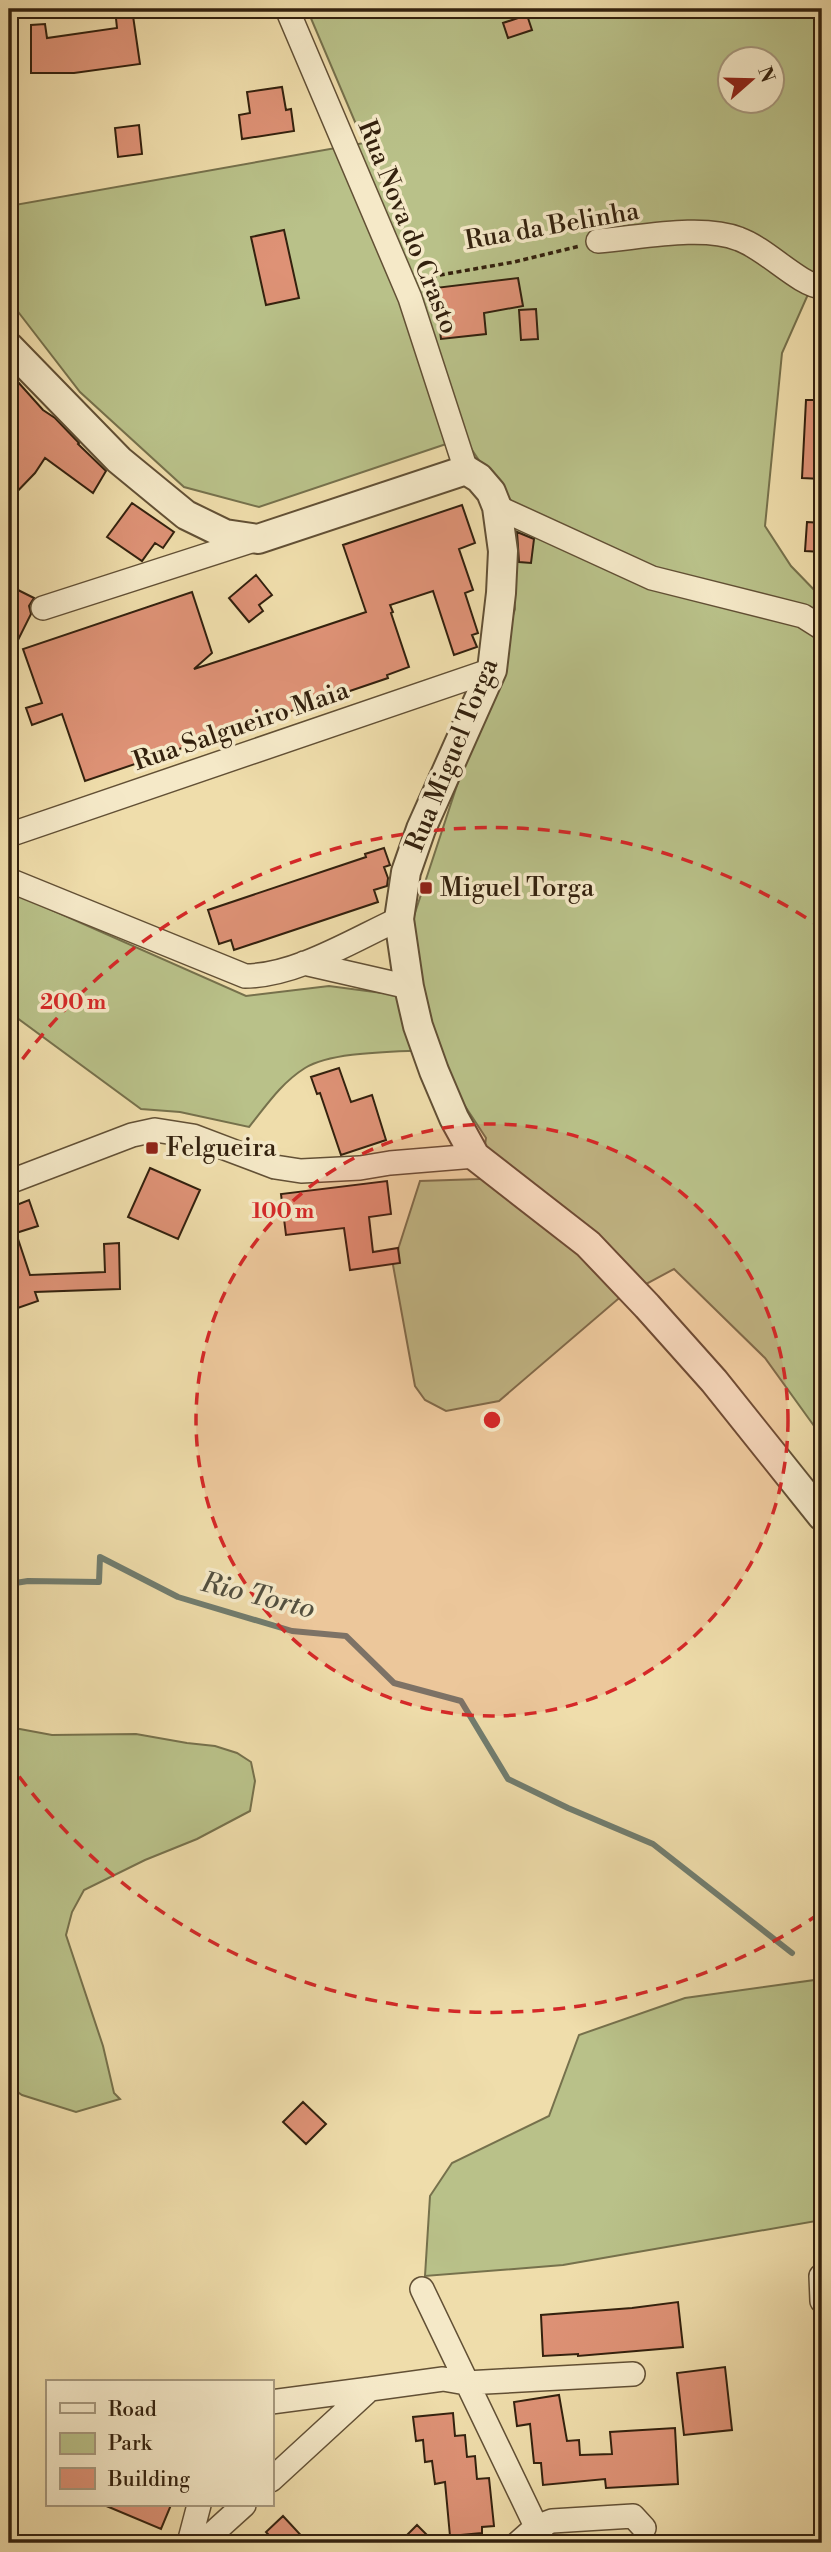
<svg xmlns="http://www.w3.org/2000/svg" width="831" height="2552" font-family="'Libre Bodoni',serif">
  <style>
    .green { fill: #b9c189; stroke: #76714c; stroke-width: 2; fill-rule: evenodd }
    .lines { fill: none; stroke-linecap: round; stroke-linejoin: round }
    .stream { stroke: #717d6f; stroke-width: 6 }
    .building { fill: #de9276; stroke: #33210e; stroke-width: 2 }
    .minor-casing { stroke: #625035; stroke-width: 26 }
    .tertiary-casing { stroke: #625035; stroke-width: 32 }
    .path { stroke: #33210e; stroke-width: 3.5; stroke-dasharray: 5 3.5; stroke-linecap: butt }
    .minor { stroke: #f5e9c8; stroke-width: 23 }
    .tertiary { stroke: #f5e9c8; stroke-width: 28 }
    .ring { fill: none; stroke: #d62828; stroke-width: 3.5; stroke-dasharray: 12 9 }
    .poi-dot { fill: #8f2418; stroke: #f5e9c8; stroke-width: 2.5 }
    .labels { text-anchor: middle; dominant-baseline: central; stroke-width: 7; stroke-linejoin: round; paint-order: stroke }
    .street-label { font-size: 26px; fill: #33210e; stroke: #f5e9c8 }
    .poi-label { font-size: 26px; fill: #33210e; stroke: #f5e9c8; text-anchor: start }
    .water-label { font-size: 28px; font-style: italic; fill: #524f3f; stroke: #f5e9c8 }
    .centre { fill: #d62828; stroke: #f5e9c8; stroke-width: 3.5 }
    .ring-label { font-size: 21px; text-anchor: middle; font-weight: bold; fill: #d62828; stroke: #f5e9c8; stroke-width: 7; stroke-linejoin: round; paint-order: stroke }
  </style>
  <rect width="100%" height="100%" fill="#efddab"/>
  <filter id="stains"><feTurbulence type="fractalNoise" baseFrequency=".00286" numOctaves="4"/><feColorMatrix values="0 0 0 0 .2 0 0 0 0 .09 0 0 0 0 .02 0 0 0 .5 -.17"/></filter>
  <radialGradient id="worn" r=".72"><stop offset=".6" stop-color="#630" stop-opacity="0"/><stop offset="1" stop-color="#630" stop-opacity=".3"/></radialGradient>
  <path class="green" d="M307 9H822V274H817L782 353 765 526 791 566 822 598V1437L765 1358 674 1269 618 1299 499 1401 446 1411 425 1400 415 1386 393 1265 420 1181 480 1179 486 1138 428 1050C396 1052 332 1051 305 1068 281 1083 266 1106 249 1127L180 1112 141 1109 9 1012V891L246 996 329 986 382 993 417 977 409 931 515 609 510 531 488 474 464 438 259 507 184 487 80 392 9 300V206L364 143ZM730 60H772V102H730Z
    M9 1727 52 1735 136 1734 187 1743 215 1746 237 1753 251 1762 255 1781 250 1811 197 1839 145 1860 84 1890 72 1912 66 1935 103 2046 114 2093 120 2099 76 2112 22 2095 9 2086Z
    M822 1979V2220L563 2265 425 2276 430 2196 452 2163 549 2116 579 2035 685 1998Z"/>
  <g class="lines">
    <path class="stream" d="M9 1584 28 1581 99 1582 100 1557 178 1597 292 1631 346 1636 394 1683 461 1701 508 1779 568 1808 653 1844 792 1953"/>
  </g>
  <path class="building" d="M115 9H132L140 64 74 73H31V25L45 24 47 38 117 28Z
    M527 15 532 30 508 38 503 23Z
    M282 87 286 110 291 109 294 131 242 139 239 115 250 113 247 92Z
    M139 125 142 154 118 157 115 128Z
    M284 230 299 298 266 305 251 237Z
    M518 278 523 306 484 313 486 334 441 339 435 288Z
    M536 309 538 339 521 340 519 310Z
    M9 372 43 410 55 418 79 443 78 444 106 471 93 493 45 458 35 473 9 500Z
    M806 400H822V479L802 478Z
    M132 503 174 532 163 548 155 543 142 561 107 537Z
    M462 505 475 543 459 549 473 590 465 593 478 633 472 635 477 647 454 655 433 591 390 605 393 612 391 613 409 667 387 675 388 678 85 781 62 714 32 725 26 708 42 703 23 649 192 592 212 653 194 669 225 659 366 612 343 545Z
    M807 522 822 523V552L805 551Z
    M517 532 534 539 531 563 519 562Z
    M256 575 272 595 259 605 263 611 249 622 229 598Z
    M16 589 34 598 29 606 31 614 9 658V604Z
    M384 848 390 865 384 867 388 878 387 886 374 890 378 902 234 950 231 940 219 944 208 910 366 857 365 854Z
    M339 1068 351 1102 372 1095 386 1140 341 1155 320 1093 317 1094 311 1077Z
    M150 1168 200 1190 178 1239 128 1217Z
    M387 1181 391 1214 369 1217 373 1252 398 1248 400 1263 350 1270 344 1228 286 1235 281 1194Z
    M29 1200 38 1226 16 1233 30 1275 105 1272 104 1244 119 1243 120 1289 35 1292 38 1301 9 1311V1208Z
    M303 2102 326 2124 306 2144 283 2122Z
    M678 2302 683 2347 578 2356V2354L543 2356 541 2315 632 2308Z
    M725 2367 732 2430 684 2435 677 2373Z
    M559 2395 567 2441 579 2440 580 2455 612 2454 610 2432 675 2428 678 2484 606 2488 605 2479 543 2485 541 2463H534L530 2424 517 2426 514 2402Z
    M453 2413 455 2436 465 2435 467 2457 475 2456 477 2479 489 2478 494 2526 482 2527V2533L450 2536 445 2482 435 2484 432 2461 425 2462 423 2440 416 2441 413 2417Z
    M104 2505H171L161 2529Z
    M283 2516 308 2543H276L266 2532Z
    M417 2525 435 2543H399Z"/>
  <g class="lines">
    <defs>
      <path id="minor" d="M287 9 410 298 466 470
        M598 241C638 238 702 224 739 239 767 249 799 285 822 287
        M497 507 652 578 803 616 822 628
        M43 608 257 539
        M9 835 492 670
        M9 880 245 976C296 976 353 940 399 919
        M304 963 409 987
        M9 1182 132 1135 155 1130 193 1136 275 1167 301 1171 360 1168 390 1163 475 1156
        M821 2276 822 2301
        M422 2289 544 2543
        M271 2402 370 2389
        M271 2480 370 2389 443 2379 466 2383 633 2374
        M189 2543 199 2505
        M202 2543 244 2505
        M518 2543 536 2527 552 2521 633 2516 644 2528"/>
      <path id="tertiary" d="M9 347 119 460 186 515 225 534 258 539 466 470 479 478 491 492 497 507 503 551 501 593 492 670 421 829 406 872 399 919 409 987 418 1026 434 1071 454 1118 475 1156 588 1244 647 1306 714 1381 822 1516"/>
    </defs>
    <use href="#minor" class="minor-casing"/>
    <use href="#tertiary" class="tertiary-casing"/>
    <path class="path" d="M423 278 514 262 580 246"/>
    <use href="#minor" class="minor"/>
    <use href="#tertiary" class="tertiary"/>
  </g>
  <circle cx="492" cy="1420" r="296" fill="#d62828" fill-opacity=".12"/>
  <g class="ring">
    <circle cx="492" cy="1420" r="296"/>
    <path d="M819 1914A592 592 0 0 1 10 1764M10 1076A592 592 0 0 1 819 926"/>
  </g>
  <g class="poi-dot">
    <rect x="419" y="881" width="14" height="14" rx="3.5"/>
    <rect x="145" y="1141" width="14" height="14" rx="3.5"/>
  </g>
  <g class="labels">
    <g class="street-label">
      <text transform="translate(552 226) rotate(-10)">Rua da Belinha</text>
      <text transform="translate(408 227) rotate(68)">Rua Nova do Crasto</text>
      <text transform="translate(241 726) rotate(-19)">Rua Salgueiro Maia</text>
      <text transform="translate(452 755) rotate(-68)">Rua Miguel Torga</text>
    </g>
    <g class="poi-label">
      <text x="440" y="888">Miguel Torga</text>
      <text x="166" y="1148">Felgueira</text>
    </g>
    <g class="water-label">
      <text transform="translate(258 1596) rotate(14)">Rio Torto</text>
    </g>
  </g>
  <circle cx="492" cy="1420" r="10" class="centre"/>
  <g class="ring-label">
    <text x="73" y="1009">200 m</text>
    <text x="283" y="1218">100 m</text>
  </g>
  <rect width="831" height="2552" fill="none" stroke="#efddab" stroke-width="35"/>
  <rect x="10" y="10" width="810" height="2531" fill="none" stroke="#33210e" stroke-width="3.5"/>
  <rect x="18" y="18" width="796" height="2517" fill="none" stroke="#33210e" stroke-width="2"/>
  <rect x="46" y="2380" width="228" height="126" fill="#f5e9c8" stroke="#a7997e" stroke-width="2"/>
  <rect x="60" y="2403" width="35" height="10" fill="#f5e9c8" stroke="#a7997e" stroke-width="2"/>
  <text x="108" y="2416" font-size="21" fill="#33210e">Road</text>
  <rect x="60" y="2433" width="35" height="21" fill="#b9c189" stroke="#a7997e" stroke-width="2"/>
  <text x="108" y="2450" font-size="21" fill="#33210e">Park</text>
  <rect x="60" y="2468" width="35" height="21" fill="#de9276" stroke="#a7997e" stroke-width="2"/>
  <text x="108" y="2486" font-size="21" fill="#33210e">Building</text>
  <g transform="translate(751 80) rotate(70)"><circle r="33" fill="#f5e9c8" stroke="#a7997e" stroke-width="2"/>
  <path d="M0-5L12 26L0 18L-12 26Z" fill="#8f2418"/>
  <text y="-10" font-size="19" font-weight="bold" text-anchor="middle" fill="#33210e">N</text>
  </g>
  <rect width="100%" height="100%" filter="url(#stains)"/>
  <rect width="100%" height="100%" fill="url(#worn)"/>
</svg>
